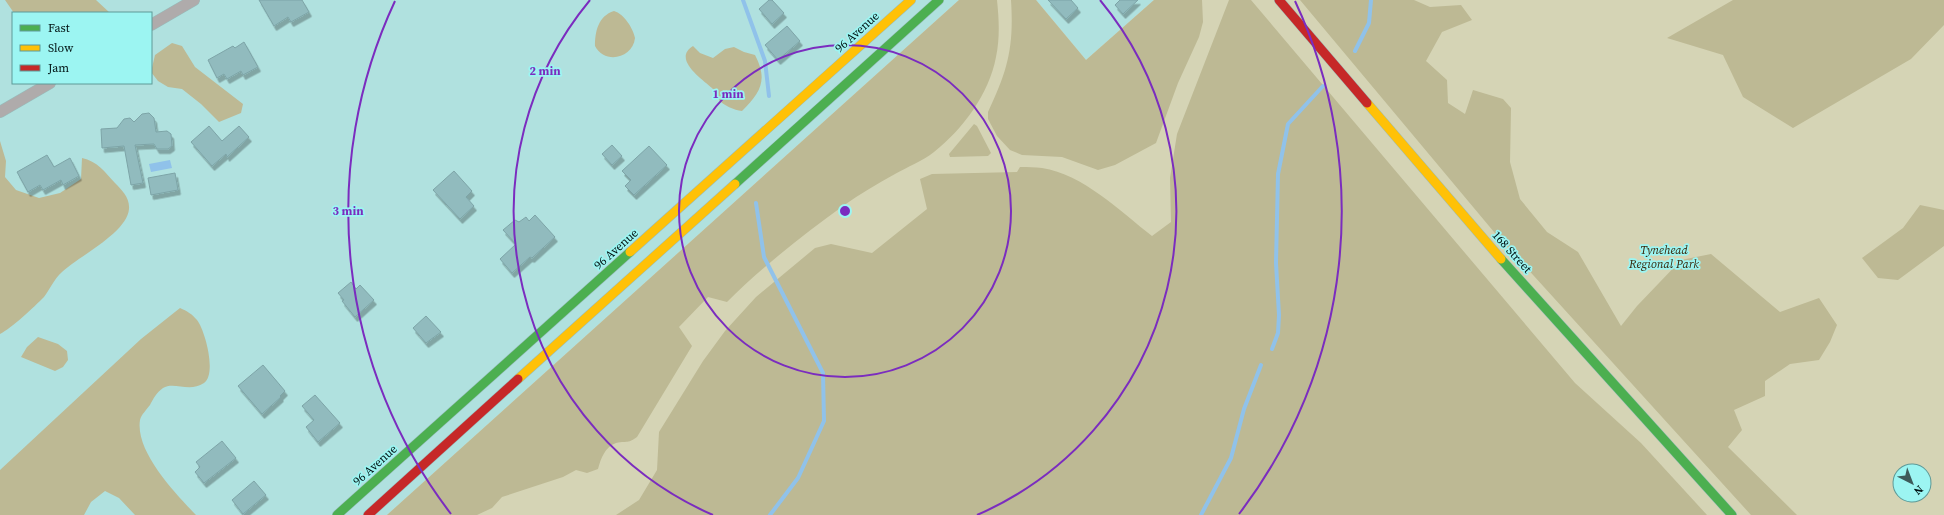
<svg xmlns="http://www.w3.org/2000/svg" width="1944" height="515" font-family="'Source Serif 4',serif">
  <style>
    .green { fill: #d5d4b5; fill-rule: evenodd }
    .forest { fill: #bdb994 }
    .water { fill: #90c2ea }
    .lines { fill: none; stroke-linecap: round; stroke-linejoin: round }
    .stream { stroke: #90c2ea; stroke-width: 4 }
    .building { fill: #91bbbe; stroke: #7da4a7; filter: url(#shadow) }
    .street-casing { stroke: #98bcbb; stroke-width: 12 }
    .fast-casing { stroke: #98bcbb; stroke-width: 10 }
    .slow-casing { stroke: #98bcbb; stroke-width: 10 }
    .jam-casing { stroke: #98bcbb; stroke-width: 10 }
    .street { stroke: #afabab; stroke-width: 11 }
    .fast { stroke: #4caf50; stroke-width: 9 }
    .slow { stroke: #ffc107; stroke-width: 9 }
    .jam { stroke: #c62828; stroke-width: 9 }
    .ring { fill: none; stroke: #7b2cbf; stroke-width: 2 }
    .labels { text-anchor: middle; dominant-baseline: central; stroke-width: 3.5; stroke-linejoin: round; paint-order: stroke }
    .street-label { font-size: 12px; fill: #001212; stroke: #9cf5f2 }
    .park-label { font-size: 12px; font-style: italic; fill: #3a2609; stroke: #9cf5f2 }
    .centre { fill: #7b2cbf; stroke: #9cf5f2; stroke-width: 2 }
    .ring-label { font-size: 12px; text-anchor: middle; font-weight: bold; fill: #7b2cbf; stroke: #9cf5f2; stroke-width: 3.5; stroke-linejoin: round; paint-order: stroke }
  </style>
  <defs>
    <filter id="shadow"><feDropShadow dx="2.5" dy="4.5" stdDeviation="0" flood-color="#0004"/></filter>
  </defs>
  <rect width="100%" height="100%" fill="#b0e1df"/>
  <path class="green" d="M959 0H1036L1086 60 1154 0H1944V515H387ZM1900 471H1924V495H1900Z"/>
  <path class="forest" d="M5 0H96L110 13H14Z
    M959 0H997C999 19 1000 38 996 57 989 94 963 129 934 152 923 161 907 167 895 174 877 184 860 194 843 206 803 235 762 267 727 302L708 297 679 327 692 346 637 437C626 445 626 440 616 443 605 447 601 458 598 469L587 473 576 470 563 477 502 497 492 508 477 515H387Z
    M1011 0H1036L1086 60 1154 0H1202L1203 22 1199 37 1178 83 1156 143 1115 165 1098 170 1062 157 1022 155 1010 150 997 136 988 119V112C1008 70 1014 47 1011 0Z
    M1229 0H1251L1575 383 1641 443 1707 515H616L639 500 657 470 659 432 703 361 725 331 756 297 815 248 831 244 872 253 927 209 920 179 932 174 1017 172 1020 167C1028 167 1035 167 1042 168 1083 174 1121 212 1152 236L1171 222 1170 178 1177 134Z
    M1300 0H1414L1430 7 1461 5 1472 20 1442 32 1426 61 1447 80 1448 103 1465 114 1473 90 1503 99 1511 108 1510 162 1520 199 1547 232 1578 252 1621 326 1637 306 1681 260 1711 254 1780 312 1819 298 1837 325 1830 342 1819 360 1790 364 1765 381V396L1734 410 1742 430 1728 447 1797 515H1751L1494 232Z
    M1733 0H1944V25L1911 59 1793 128 1743 97 1723 55 1667 38Z
    M614 11C624 14 633 28 635 38 633 58 605 65 595 46 595 32 598 16 614 11Z
    M172 43 182 46 195 67 243 104 241 113 219 122 201 104 182 89 168 87 158 81 151 72 155 55Z
    M693 46 700 53 713 58 725 49 734 47 744 52 755 55C768 80 761 92 742 111 734 110 724 106 718 99 716 95 715 91 712 88 702 79 672 59 693 46Z
    M974 124 977 126 991 153 988 156 950 157 949 154Z
    M0 141 6 161 5 177 16 190 39 198 60 193 81 179 82 158C97 161 105 172 115 183 122 190 130 198 129 209 127 233 79 256 62 272 54 279 50 289 44 297 34 307 12 328 0 334Z
    M1920 205 1944 210V246L1898 280 1878 278 1862 258 1903 228Z
    M180 308C187 311 192 314 197 320 205 330 217 374 204 383 189 393 174 381 163 388 157 392 153 399 150 405 147 409 141 415 140 420 135 452 176 494 196 515H135L119 498 105 491 91 502 84 515H0V470L141 339Z
    M38 337 58 344 67 351 68 360 63 367 55 371 21 357 27 347Z"/>
  <path class="water" d="M170 160 172 168 151 172 149 164Z"/>
  <g class="lines">
    <path class="stream" d="M743 0 765 61 769 96
      M1355 51 1369 23 1371 0
      M756 203 764 257 823 373 824 421 798 478 770 515
      M1272 349 1278 333 1279 315 1276 263 1278 174 1288 124 1323 86
      M1201 515 1231 458 1244 409 1261 365"/>
  </g>
  <path class="building" d="M259 0H302L309 12 291 22 288 17 274 26Z
    M769 0H772L784 13 772 24 759 9Z
    M1048 0H1071L1078 8 1066 19Z
    M1120 0H1138L1123 14 1115 5Z
    M787 26 800 41 778 60 765 45Z
    M244 42 258 67 243 75 241 71 227 79 224 74 217 78 208 60 233 46 235 48Z
    M149 113 154 118 156 132 167 131 171 134 172 146 168 149H157L154 144 135 145 143 183 131 185 124 146 102 148 101 129 117 128 124 119 130 118 134 122 142 114Z
    M209 126 222 141 239 126 249 137 227 157 226 154 212 166 191 142Z
    M612 145 622 156 612 165 602 154Z
    M649 146 667 165 634 195 625 186 631 180 622 171Z
    M47 155 54 167 70 158 79 176 63 185 61 180 43 190 40 185 28 192 17 172Z
    M454 171 472 191 466 197 474 206 460 219 433 190Z
    M175 173 178 190 151 195 148 178Z
    M535 215 555 237 532 258 530 257 512 273 500 259 516 244 503 230 515 220 519 222 526 217 529 221Z
    M351 282 356 289 360 285 374 300 355 317 342 301 344 300 338 293Z
    M426 316 441 332 426 343 413 328Z
    M263 365 285 391 280 396 281 397 262 414 238 386Z
    M315 395 340 423 318 442 306 427 314 420 302 406Z
    M222 441 236 458 204 483 195 472 200 467 196 462Z
    M254 481 266 495 243 514 232 500Z"/>
  <g class="lines">
    <defs>
      <path id="street" d="M151 25 194 0
        M0 112 50 83"/>
      <path id="fast" d="M735 184 939 0
        M1501 259 1732 515
        M337 515 630 252"/>
      <path id="slow" d="M1367 103 1501 259
        M630 252 911 0
        M518 379 735 184"/>
      <path id="jam" d="M1279 0 1367 103
        M368 515 518 379"/>
    </defs>
    <use href="#street" class="street-casing"/>
    <use href="#fast" class="fast-casing"/>
    <use href="#slow" class="slow-casing"/>
    <use href="#jam" class="jam-casing"/>
    <use href="#street" class="street"/>
    <use href="#fast" class="fast"/>
    <use href="#slow" class="slow"/>
    <use href="#jam" class="jam"/>
  </g>
  <g class="ring">
    <circle cx="845" cy="211" r="166"/>
    <path d="M713 515A331 331 0 0 1 590 0M1100 0A331 331 0 0 1 977 515"/>
    <path d="M451 514A497 497 0 0 1 395 1M1295 1A497 497 0 0 1 1239 514"/>
  </g>
  <g class="labels">
    <g class="street-label">
      <text transform="translate(857 32) rotate(-42)">96 Avenue</text>
      <text transform="translate(616 249) rotate(-42)">96 Avenue</text>
      <text transform="translate(1512 252) rotate(48)">168 Street</text>
      <text transform="translate(375 465) rotate(-42)">96 Avenue</text>
    </g>
    <g class="park-label">
      <text x="1664" y="250">Tynehead<tspan x="1664" dy="14">Regional Park</tspan></text>
    </g>
  </g>
  <circle cx="845" cy="211" r="6" class="centre"/>
  <g class="ring-label">
    <text x="545" y="75">2 min</text>
    <text x="728" y="98">1 min</text>
    <text x="348" y="215">3 min</text>
  </g>
  <rect x="12" y="12" width="140" height="72" fill="#9cf5f2" stroke="#5e9a98"/>
  <rect x="20" y="25" width="20" height="6" fill="#4caf50" stroke="#5e9a98"/>
  <text x="48" y="32" font-size="12" fill="#001212">Fast</text>
  <rect x="20" y="45" width="20" height="6" fill="#ffc107" stroke="#5e9a98"/>
  <text x="48" y="52" font-size="12" fill="#001212">Slow</text>
  <rect x="20" y="65" width="20" height="6" fill="#c62828" stroke="#5e9a98"/>
  <text x="48" y="72" font-size="12" fill="#001212">Jam</text>
  <g transform="translate(1912 483) rotate(138)"><circle r="19" fill="#9cf5f2" stroke="#5e9a98"/>
  <path d="M0-3L7 15L0 10L-7 15Z" fill="#3e5a5a"/>
  <text y="-6" font-size="11" font-weight="bold" text-anchor="middle" fill="#001212">N</text>
  </g>
</svg>
